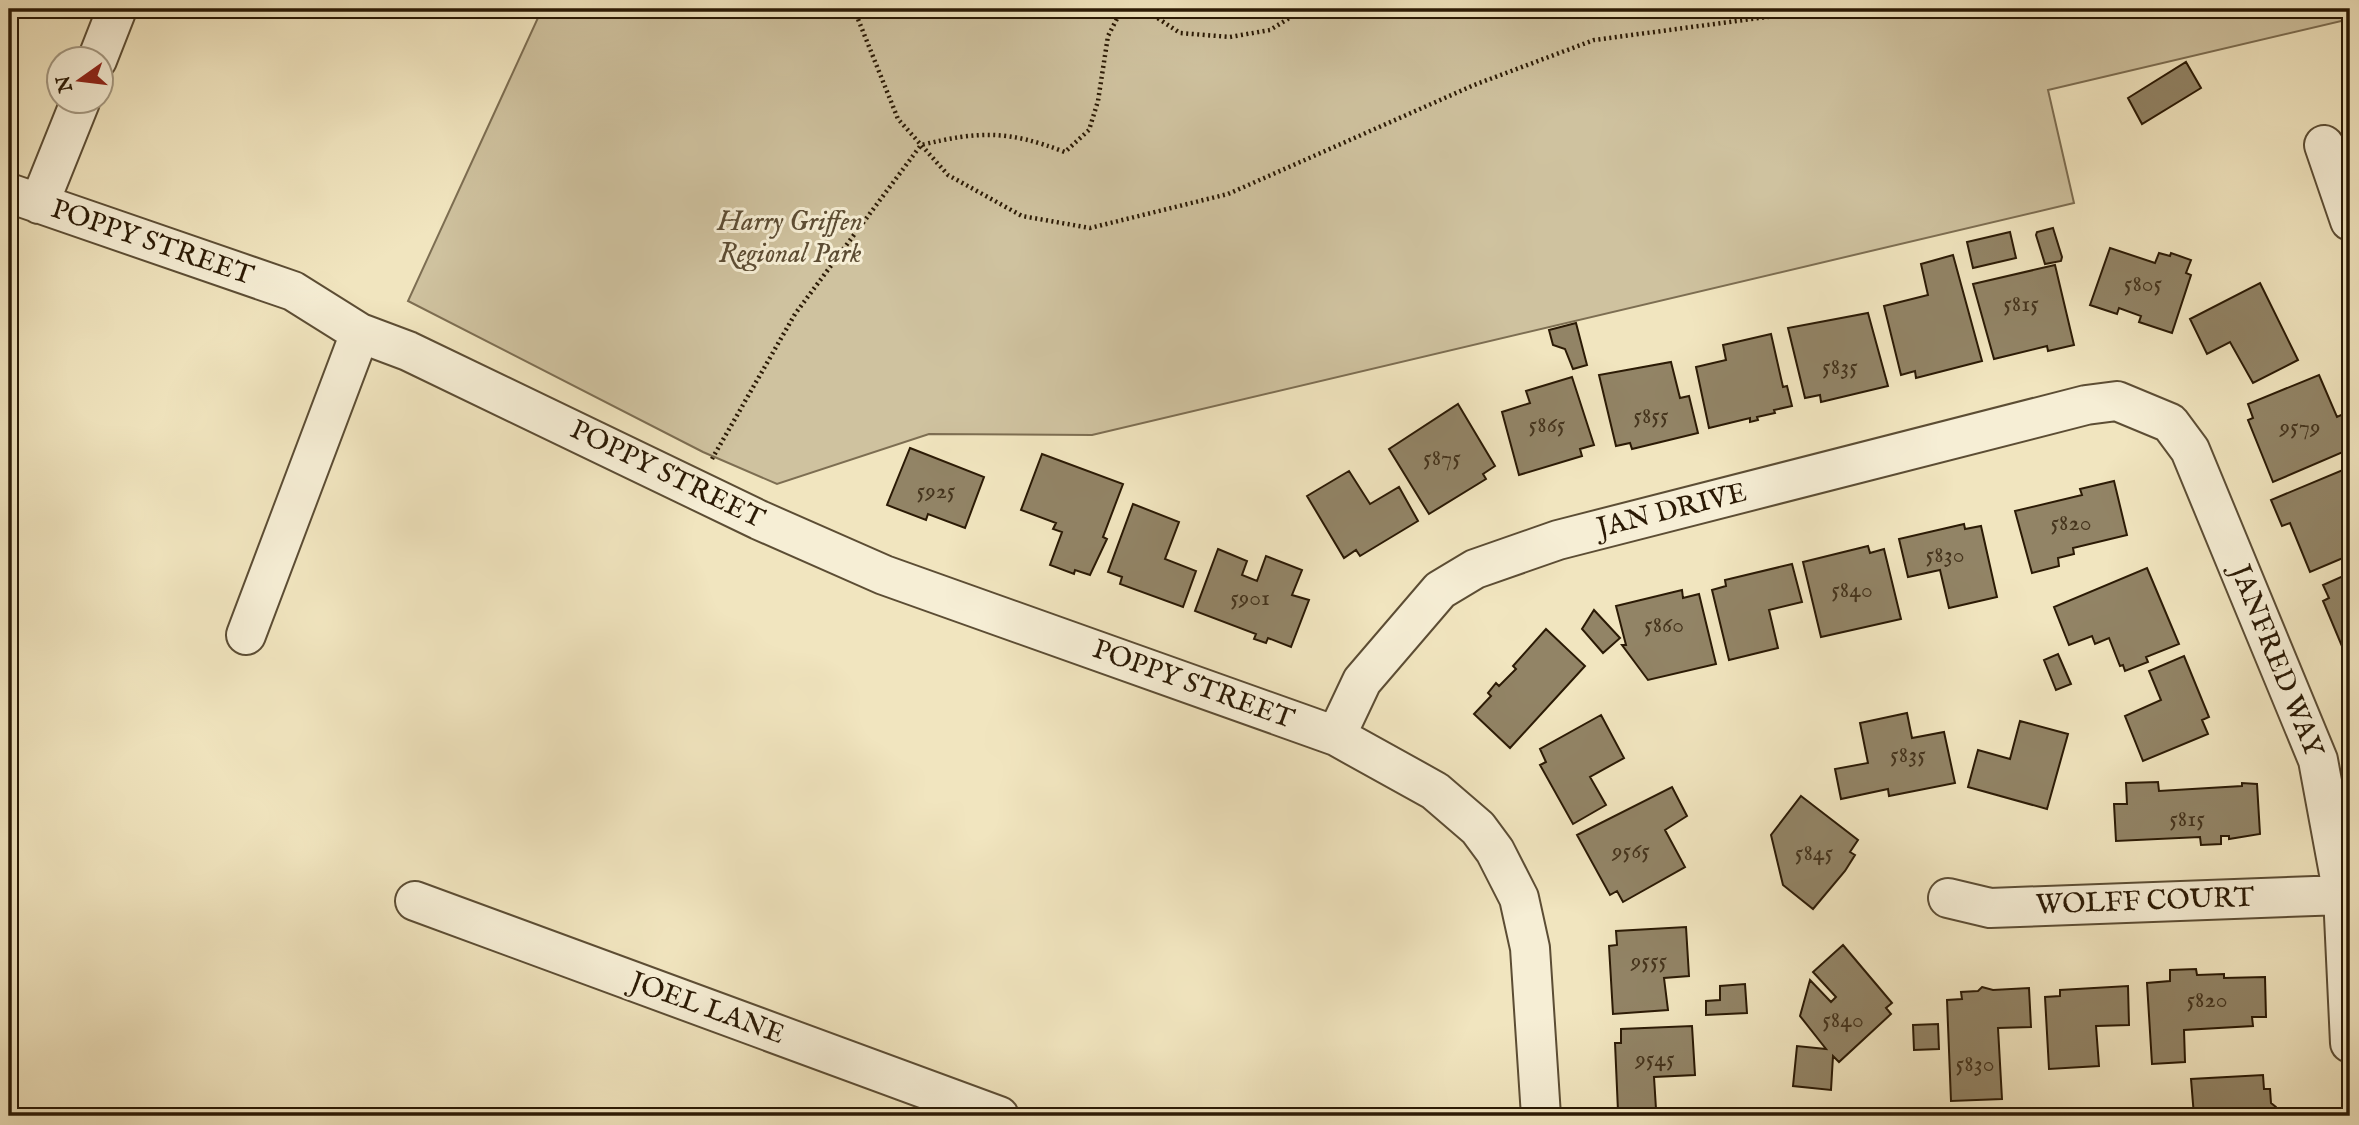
<svg xmlns="http://www.w3.org/2000/svg" width="2359" height="1125" font-family="'IM FELL English',serif">
  <style>
    .green { fill: #cfc29f; stroke: #7d6e52; stroke-width: 2 }
    .building { fill: #928466; stroke: #2b1a05; stroke-width: 2 }
    .lines { fill: none; stroke-linecap: round; stroke-linejoin: round }
    .minor-casing { stroke: #5c4d34; stroke-width: 42 }
    .path { stroke: #2b1a05; stroke-width: 4.5; stroke-dasharray: 2 3.5; stroke-linecap: butt }
    .minor { stroke: #f6eed5; stroke-width: 38 }
    .labels { text-anchor: middle; dominant-baseline: central; stroke-width: 6; stroke-linejoin: round; paint-order: stroke }
    .number-label { font-size: 24px; fill: #45341d }
    .park-label { font-size: 28px; font-style: italic; fill: #5c4c33; stroke: #f6eed5 }
    .street-label { font-size: 28px; fill: #2b1a05; stroke: #f6eed5 }
  </style>
  <rect width="100%" height="100%" fill="#f1e5bf"/>
  <filter id="stains"><feTurbulence type="fractalNoise" baseFrequency=".00286" numOctaves="4"/><feColorMatrix values="0 0 0 0 .2 0 0 0 0 .09 0 0 0 0 .02 0 0 0 .5 -.17"/></filter>
  <radialGradient id="worn" r=".72"><stop offset=".6" stop-color="#630" stop-opacity="0"/><stop offset="1" stop-color="#630" stop-opacity=".3"/></radialGradient>
  <path class="green" d="M542 9H2350V19L2048 90 2074 203 1092 435 929 434 777 484 703 452 408 301Z"/>
  <path class="building" d="M756 9H777L757 14Z
    M2186 62 2201 88 2142 124 2128 98Z
    M2053 228 2062 257 2061 261 2045 264 2036 235 2037 232Z
    M2010 232 2016 258 1973 268 1967 242Z
    M2110 248 2155 263 2159 253 2170 256 2171 253 2191 260 2186 273 2191 275 2172 333 2139 322 2141 316 2119 308 2117 314 2090 305Z
    M1953 255 1982 361 1916 378 1915 371 1901 375 1884 306 1928 295 1921 264Z
    M2055 265 2074 345 2048 351 2047 346 1994 359 1973 284Z
    M2260 283 2298 360 2253 383 2230 342 2207 354 2190 319Z
    M1868 313 1888 386 1821 402 1820 395 1805 398 1788 328Z
    M1576 323 1587 365 1573 369 1565 349 1553 345 1549 330Z
    M1771 334 1783 387 1787 386 1792 406 1774 410 1775 413 1757 417 1758 420 1750 422V418L1709 428 1696 367 1726 360 1723 345Z
    M1671 362 1680 398 1689 396 1698 433 1632 449 1630 443 1616 446 1599 375Z
    M2319 375 2337 417 2350 411V433L2345 435 2350 449 2273 482 2248 420 2253 418 2248 404Z
    M1572 377 1594 445 1580 449 1582 456 1519 475 1502 412 1530 403 1526 391Z
    M1458 404 1495 466 1483 474 1486 479 1429 514 1389 449Z
    M910 448 984 477 965 528 928 514 926 520 887 505Z
    M1042 454 1123 484 1103 537 1107 539 1090 575 1075 570 1074 574 1050 565 1062 532 1053 529 1056 523 1021 510Z
    M2350 467V555L2310 572 2290 523 2282 526 2271 500Z
    M1349 471 1370 504 1399 487 1418 521 1360 556 1356 550 1344 558 1307 496Z
    M2114 481 2127 535 2073 548 2074 554 2058 558 2059 566 2032 573 2015 511 2082 495 2080 489Z
    M1133 504 1179 522 1165 559 1196 571 1183 607 1120 584 1122 577 1108 572Z
    M1964 524 1965 529 1981 526 1997 597 1949 608 1940 570 1908 577 1899 539Z
    M1868 546 1870 553 1884 549 1901 619 1821 637 1803 562Z
    M1218 549 1247 561 1242 575 1257 581 1266 556 1302 570 1292 595 1309 600 1291 647 1268 638 1266 643 1254 639 1256 634 1195 611Z
    M1792 564 1802 602 1769 610 1778 648 1729 660 1712 590 1726 586 1725 580Z
    M2147 568 2179 644 2146 657 2148 662 2125 671 2123 665 2120 666 2109 638 2095 644 2092 636 2069 645 2054 607Z
    M2350 573V662L2349 663 2323 601 2329 598 2323 585Z
    M1682 590 1683 598 1699 594 1716 664 1648 680 1622 645H1626L1616 606Z
    M1594 610 1620 638 1603 653 1582 629Z
    M1546 629 1585 666 1510 748 1474 714 1491 696 1488 693 1496 683 1499 686 1516 669 1513 666Z
    M2058 654 2071 684 2056 690 2044 660Z
    M2184 656 2209 717 2202 720 2208 734 2143 761 2125 716 2161 700 2149 671Z
    M1907 713 1912 738 1944 732 1955 783 1889 796 1888 789 1841 799 1835 769 1868 763 1860 723Z
    M1601 715 1624 758 1590 777 1606 805 1573 824 1540 765 1546 762 1540 749Z
    M2020 721 2068 734 2047 809 1968 787 1978 750 2010 759Z
    M2158 782 2159 791 2242 786V783L2257 784 2260 834 2229 839V836H2221V844L2201 845 2200 837 2116 841 2114 804H2127L2126 783Z
    M1672 787 1687 816 1665 830 1685 867 1623 902 1617 891 1610 895 1577 835Z
    M1801 796 1858 840 1850 852 1855 855 1845 871 1813 909 1783 885 1771 835Z
    M1686 927 1689 976 1664 978 1668 1010 1613 1014 1609 946 1617 945 1616 931Z
    M1843 945 1892 1003 1886 1008 1891 1014 1839 1062 1833 1056 1831 1090 1793 1086 1797 1046 1826 1049 1800 1016 1810 980 1831 1002 1836 997 1813 972Z
    M2196 969 2197 975 2224 974V978L2265 977 2266 1017H2252L2253 1026 2184 1030 2185 1062 2152 1064 2147 983 2170 981V970Z
    M1745 984 1747 1013 1706 1015V1001L1720 1000V986Z
    M2128 986 2129 1025 2096 1026 2099 1066 2049 1069 2045 997 2060 996V990Z
    M1982 987 1993 990 2029 988 2031 1027 1998 1028 2002 1099 1951 1101 1947 1000 1962 999 1961 992 1978 991Z
    M1938 1024 1939 1049 1914 1050 1913 1025Z
    M1692 1026 1695 1075 1654 1077 1656 1109 1618 1111 1615 1043H1621V1029Z
    M2263 1075 2264 1089H2270L2271 1103 2276 1107 2277 1116H2194L2191 1079Z
    M1752 1112V1116H1717V1113Z"/>
  <g class="lines">
    <defs>
      <path id="minor" d="M97 60 117 9
        M2324 145 2350 221
        M9 193 293 291 360 333 408 351 759 520 884 575 1336 736 1435 791 1478 828 1495 851 1519 898 1530 948 1541 1116
        M39 204 80 102
        M246 635 360 333
        M1336 736 1362 681 1440 590 1475 569 1558 540 2086 405 2117 401 2170 423 2190 450 2318 760 2343 895 2350 1043
        M1948 898 1990 908 2343 895
        M415 901 999 1116"/>
    </defs>
    <use href="#minor" class="minor-casing"/>
    <path class="path" d="M854 9 898 119 948 175 1022 216 1090 228 1228 194 1474 85 1594 40 1827 9
      M1144 9 1180 33 1230 37 1270 30 1304 9
      M712 459 795 314 921 145C980 131 1007 130 1065 152L1089 130 1098 101 1108 36 1122 9"/>
    <use href="#minor" class="minor"/>
  </g>
  <g class="labels">
    <g class="number-label">
      <text x="2143" y="284">5805</text>
      <text x="2021" y="304">5815</text>
      <text x="1840" y="367">5835</text>
      <text x="1651" y="416">5855</text>
      <text x="1547" y="425">5865</text>
      <text x="2300" y="427">9579</text>
      <text x="1442" y="458">5875</text>
      <text x="936" y="491">5925</text>
      <text x="2071" y="523">5820</text>
      <text x="1945" y="555">5830</text>
      <text x="1852" y="590">5840</text>
      <text x="1250" y="598">5901</text>
      <text x="1664" y="625">5860</text>
      <text x="1908" y="755">5835</text>
      <text x="2187" y="819">5815</text>
      <text x="1631" y="851">9565</text>
      <text x="1814" y="853">5845</text>
      <text x="1649" y="961">9555</text>
      <text x="2207" y="1000">5820</text>
      <text x="1843" y="1020">5840</text>
      <text x="1655" y="1059">9545</text>
      <text x="1975" y="1064">5830</text>
    </g>
    <g class="park-label">
      <text x="790" y="222">Harry Griffen<tspan x="790" dy="32">Regional Park</tspan></text>
    </g>
    <g class="street-label">
      <text transform="translate(152 243) rotate(19)">POPPY STREET</text>
      <text transform="translate(667 475) rotate(26)">POPPY STREET</text>
      <text transform="translate(1672 511) rotate(-14)">JAN DRIVE</text>
      <text transform="translate(2276 661) rotate(68)">JANFRED WAY</text>
      <text transform="translate(1193 685) rotate(20)">POPPY STREET</text>
      <text transform="translate(2145 902) rotate(-2)">WOLFF COURT</text>
      <text transform="translate(707 1009) rotate(20)">JOEL LANE</text>
    </g>
  </g>
  <rect width="2359" height="1125" fill="none" stroke="#f1e5bf" stroke-width="35"/>
  <rect x="10" y="10" width="2338" height="1104" fill="none" stroke="#2b1a05" stroke-width="3.5"/>
  <rect x="18" y="18" width="2324" height="1090" fill="none" stroke="#2b1a05" stroke-width="2"/>
  <g transform="translate(80 80) rotate(256)"><circle r="33" fill="#f6eed5" stroke="#a59982" stroke-width="2"/>
  <path d="M0-5L12 26L0 18L-12 26Z" fill="#8f2418"/>
  <text y="-10" font-size="19" font-weight="bold" text-anchor="middle" fill="#2b1a05">N</text>
  </g>
  <rect width="100%" height="100%" filter="url(#stains)"/>
  <rect width="100%" height="100%" fill="url(#worn)"/>
</svg>
